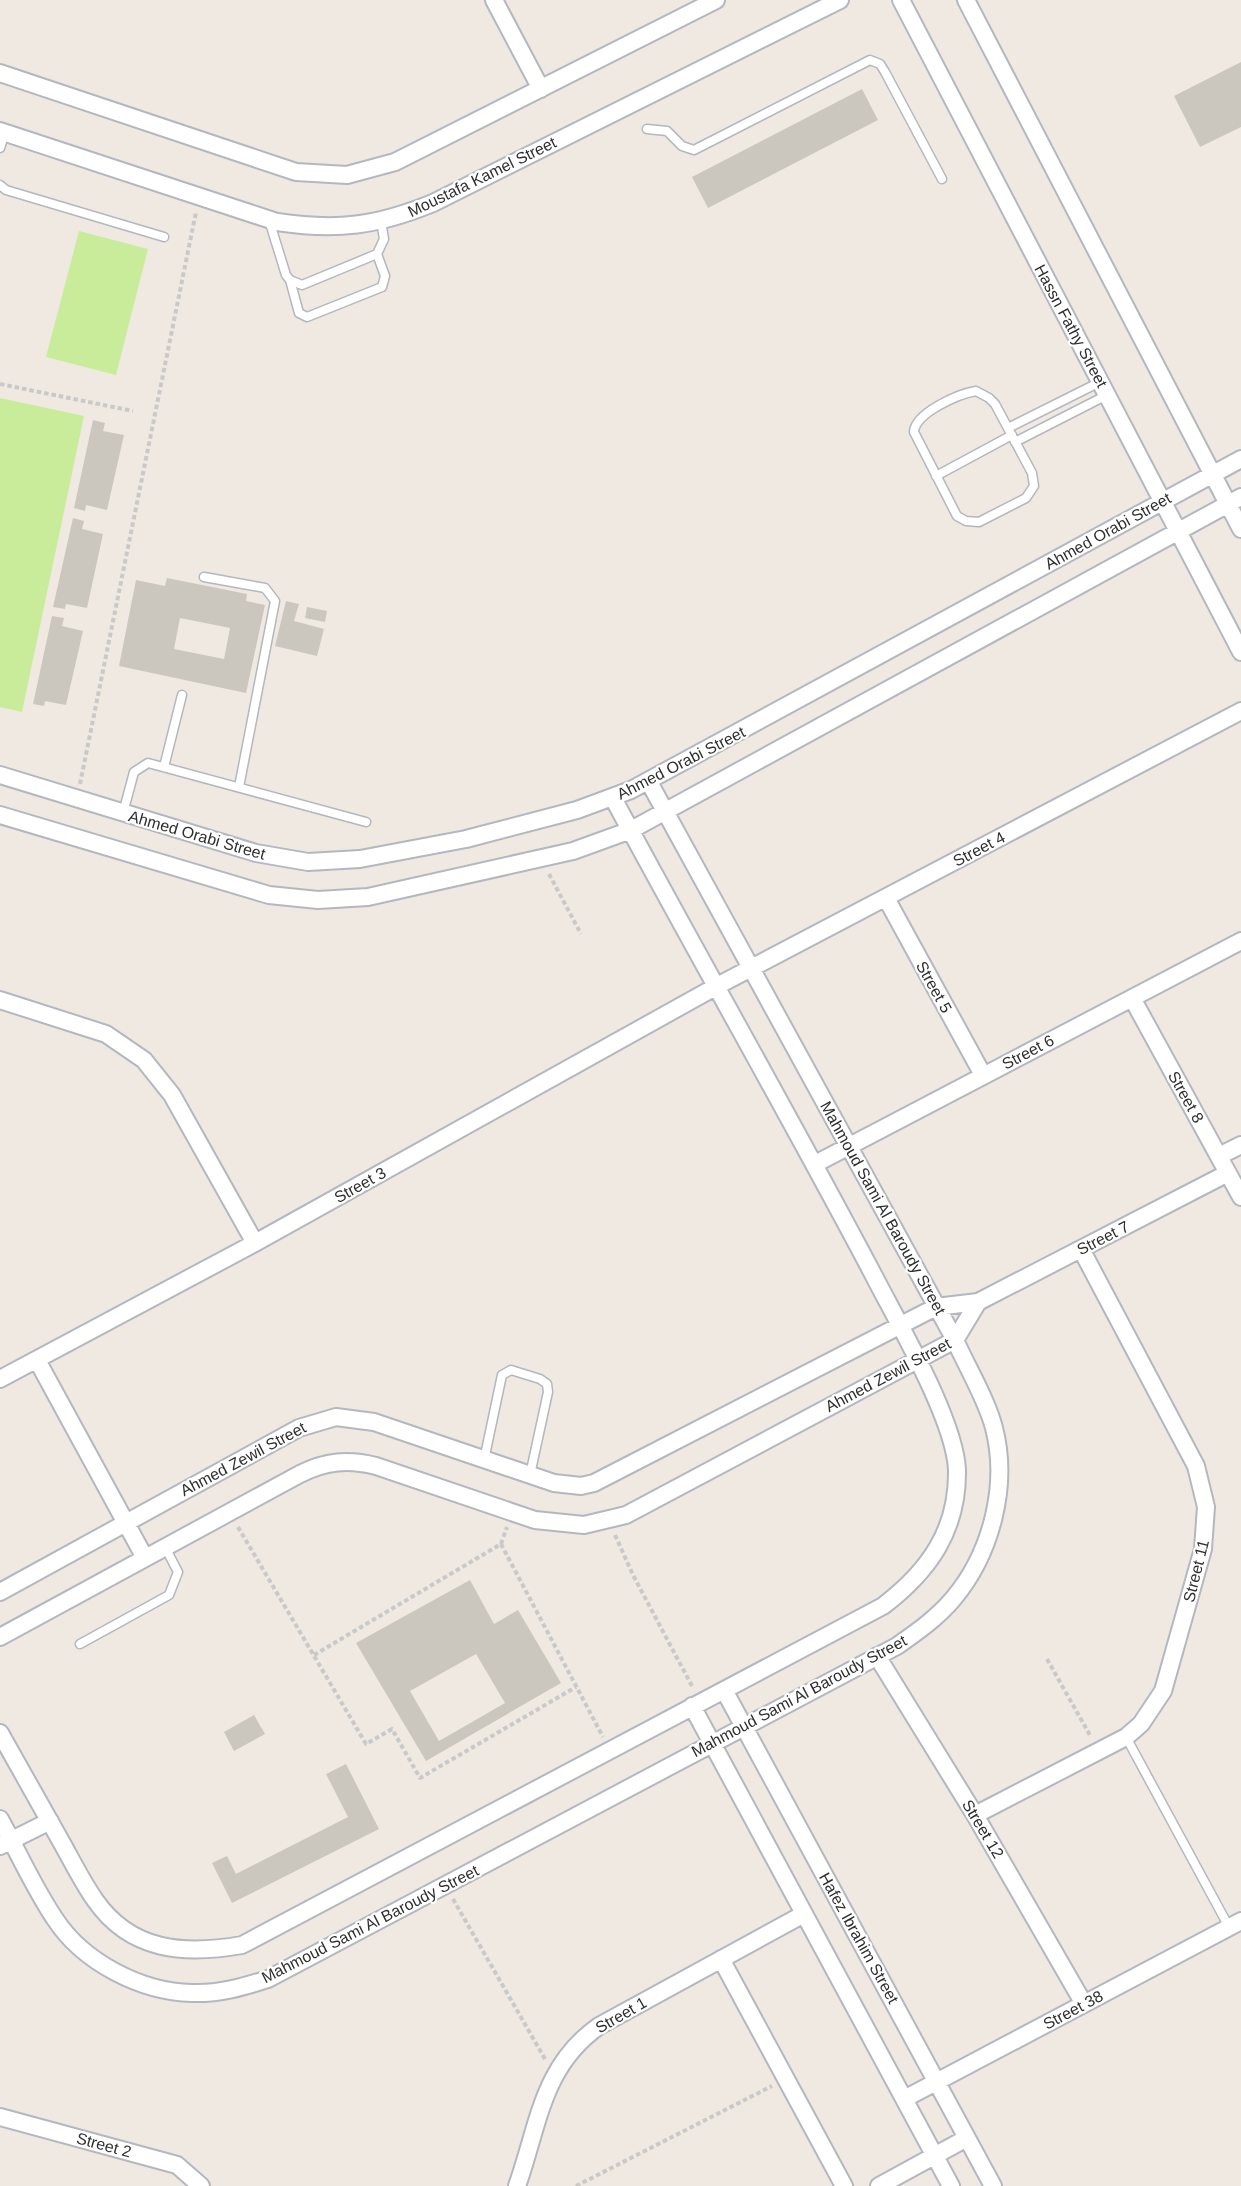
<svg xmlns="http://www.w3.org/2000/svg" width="1241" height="2186" font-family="Arial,sans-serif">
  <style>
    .pitch { fill: #c9ec9a }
    .building { fill: #cbc7bf; fill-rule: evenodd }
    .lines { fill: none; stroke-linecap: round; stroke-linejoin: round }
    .lane-casing { stroke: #b4b7c1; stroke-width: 11 }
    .street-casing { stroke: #b4b7c1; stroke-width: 20 }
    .path { stroke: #c9c9c9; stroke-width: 4; stroke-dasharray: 4.5 3; stroke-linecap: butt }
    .lane { stroke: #fff; stroke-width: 8 }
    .street { stroke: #fff; stroke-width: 16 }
    .labels { text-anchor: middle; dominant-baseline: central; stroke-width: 4.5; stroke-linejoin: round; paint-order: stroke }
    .street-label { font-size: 16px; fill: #2e2e2e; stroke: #fff }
  </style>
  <rect width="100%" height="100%" fill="#efe9e1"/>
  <path class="pitch" d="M79 231 148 249 116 375 46 357Z
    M0 398 84 416 22 712 0 707Z"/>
  <path class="building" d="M1241 62V127L1200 147 1174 96Z
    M862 89 878 120 708 208 692 177Z
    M93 420 105 423 103 431 124 435 107 510 86 505 85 511 74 508Z
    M73 518 84 521 82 529 103 534 87 608 66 604 65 609 53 607Z
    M167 578 247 594 246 601 265 605 246 693 119 666 136 580 165 586ZM180 618 230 628 224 659 174 649Z
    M286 601 299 604 294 621 324 629 317 656 275 646Z
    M307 607 327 611 325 622 305 618Z
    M52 616 64 618 62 626 83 631 66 705 45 701 44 706 33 704Z
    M470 1580 494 1624 518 1610 561 1683 426 1761 356 1643ZM476 1654 505 1703 439 1741 410 1691Z
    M254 1715 265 1734 234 1751 224 1732Z
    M346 1764 379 1829 232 1903 212 1863 227 1856 236 1874 348 1817 326 1774Z"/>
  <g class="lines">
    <defs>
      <path id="lane" d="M647 129 667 131 682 146 694 150 870 60 880 64 885 72 942 179
        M0 148 5 132
        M0 185 6 190 164 237
        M269 220 286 275 290 280 302 285 377 254 384 239 381 221
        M290 280 299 313 307 317 382 287 385 276 377 254
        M976 391 989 398 995 404 1032 473 1034 486 1026 498 979 522 966 521 957 516 914 432C915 413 958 394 976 391Z
        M1008 428 1100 382
        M1015 442 1107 395
        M936 476 1012 435
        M204 577 265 588 275 601 239 787
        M164 767 182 695
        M123 813 134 772 148 763 366 822
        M484 1460 502 1375 511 1370 540 1379 547 1384 548 1392 530 1475
        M80 1644 169 1595 178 1572 165 1547
        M1126 1737 1229 1927"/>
      <path id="street" d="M494 0 541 89
        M901 0 1241 652
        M966 0 1241 529
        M0 73 296 172 347 175 395 162 716 0
        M0 131 277 222C337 231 377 226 433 203L840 0
        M0 775 256 853 308 862 360 859 466 839 577 810 631 790 1241 459
        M0 815 269 895 318 900 368 897 573 851 631 830 1241 497
        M886 898 983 1075
        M1132 998 1241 1197
        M0 1000 106 1034 144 1060 172 1095 255 1243
        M1219 1156 1241 1145
        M815 1164 1241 941
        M37 1360 145 1558
        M0 1379 255 1243 717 986 1241 711
        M0 1592 299 1428 336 1417 374 1422 554 1483 581 1486 594 1483 936 1307 978 1302 1228 1173
        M0 1637 300 1474C326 1461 348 1459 376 1466L535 1520 584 1525 626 1515 955 1340 978 1302
        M877 1656 975 1815 1084 2004
        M724 1690 993 2186
        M692 1706 951 2186
        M0 1733C21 1770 42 1808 63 1845 73 1863 83 1883 95 1900 131 1952 185 1955 242 1945L883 1606C929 1571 958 1530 957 1470 955 1420 898 1323 874 1276 789 1115 699 958 613 798
        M975 1815 1126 1737 1141 1724 1163 1691 1203 1549 1206 1507 1196 1466 1081 1249
        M0 1819C18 1852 34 1888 55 1919 83 1962 141 1992 192 1993 219 1994 243 1987 268 1979L897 1646C917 1632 937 1618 953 1599 991 1554 1009 1486 994 1428 987 1400 967 1367 955 1340L649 782
        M0 1846 50 1821
        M721 1959 844 2186
        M904 2099 1241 1921
        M0 2117 177 2165 201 2186
        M517 2186C539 2124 542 2066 599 2026L804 1914
        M879 2186 967 2138"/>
    </defs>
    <use href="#lane" class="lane-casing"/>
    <use href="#street" class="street-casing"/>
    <path class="path" d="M0 384 133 411
      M80 784 196 212
      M549 874 581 934
      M238 1527 366 1744 392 1729 420 1778 576 1687
      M615 1535 633 1575 693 1688
      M501 1544 603 1737
      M314 1655 501 1544 507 1527
      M1047 1659 1091 1737
      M453 1899 545 2059
      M576 2186 772 2086"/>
    <use href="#lane" class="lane"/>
    <use href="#street" class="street"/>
  </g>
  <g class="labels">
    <g class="street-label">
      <text transform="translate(482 177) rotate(-26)">Moustafa Kamel Street</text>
      <text transform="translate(1071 326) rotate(62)">Hassn Fathy Street</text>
      <text transform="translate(1108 531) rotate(-29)">Ahmed Orabi Street</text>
      <text transform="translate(681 763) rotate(-27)">Ahmed Orabi Street</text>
      <text transform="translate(197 835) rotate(16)">Ahmed Orabi Street</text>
      <text transform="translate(979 849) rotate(-28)">Street 4</text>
      <text transform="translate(934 987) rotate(61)">Street 5</text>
      <text transform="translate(1028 1052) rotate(-28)">Street 6</text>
      <text transform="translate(1186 1097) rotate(61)">Street 8</text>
      <text transform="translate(360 1185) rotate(-29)">Street 3</text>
      <text transform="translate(883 1208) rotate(61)">Mahmoud Sami Al Baroudy Street</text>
      <text transform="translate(1103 1238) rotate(-27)">Street 7</text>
      <text transform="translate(888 1375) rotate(-28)">Ahmed Zewil Street</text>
      <text transform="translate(243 1459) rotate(-28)">Ahmed Zewil Street</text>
      <text transform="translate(1196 1571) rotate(-76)">Street 11</text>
      <text transform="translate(799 1696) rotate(-28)">Mahmoud Sami Al Baroudy Street</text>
      <text transform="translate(983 1829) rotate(59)">Street 12</text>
      <text transform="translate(370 1924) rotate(-27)">Mahmoud Sami Al Baroudy Street</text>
      <text transform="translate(859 1938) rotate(61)">Hafez Ibrahim Street</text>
      <text transform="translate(1073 2010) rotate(-28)">Street 38</text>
      <text transform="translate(621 2015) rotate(-30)">Street 1</text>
      <text transform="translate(104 2145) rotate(15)">Street 2</text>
    </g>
  </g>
</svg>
